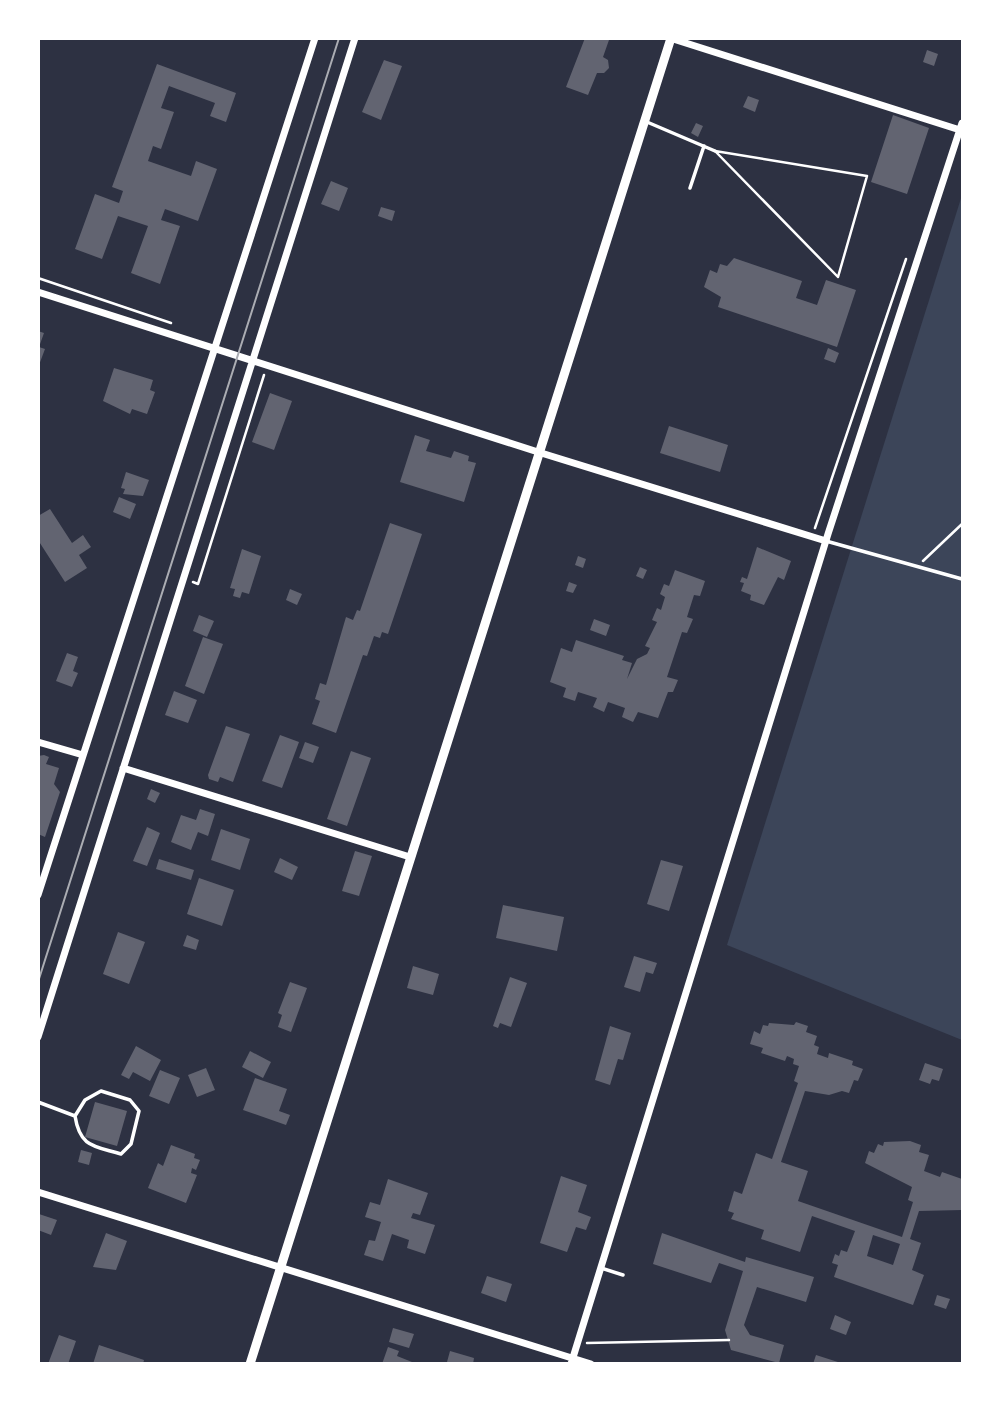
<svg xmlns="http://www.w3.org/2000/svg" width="1001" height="1402" font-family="Overpass,sans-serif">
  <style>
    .green { fill: #3c4559 }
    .building { fill: #626471; fill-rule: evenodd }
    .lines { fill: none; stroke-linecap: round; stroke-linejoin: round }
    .path { stroke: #fff; stroke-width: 2.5 }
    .service { stroke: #fff; stroke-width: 3.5 }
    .minor { stroke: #fff; stroke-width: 7 }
    .tertiary { stroke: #fff; stroke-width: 9 }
    .tram { stroke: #abadb3; stroke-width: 2 }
  </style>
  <rect width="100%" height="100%" fill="#2d3142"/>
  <path class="green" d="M962 195V1040L727 945Z"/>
  <path class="building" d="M585 38 609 40 603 57 608 60 609 68 604 73H597L588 95 566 87Z
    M927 50 938 54 934 66 923 62Z
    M384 60 402 66 381 120 362 112Z
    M157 64 236 93 226 122 210 116 215 103 169 86 161 108 174 112 161 149 153 146 148 161 191 176 196 161 217 169 198 221 165 209 161 220 180 226 160 284 131 273 148 226 118 216 102 259 75 249 95 194 119 203 123 191 112 187Z
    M748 96 759 100 755 112 743 107Z
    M893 115 929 128 907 194 871 182Z
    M696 123 703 126 698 137 691 133Z
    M331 181 348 188 339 211 321 204Z
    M381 207 395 211 392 221 378 216Z
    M734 258 802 281 796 298 817 305 826 280 856 290 837 347 718 307 721 297 704 287 710 270 717 273 720 264 727 266Z
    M38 331 44 333 39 347 45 349 39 365Z
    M828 348 839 353 835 363 824 359Z
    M114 368 153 380 150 390 155 392 147 414 132 409 130 414 103 401Z
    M270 393 292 401 274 450 252 442Z
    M669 426 728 445 720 472 660 453Z
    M415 435 430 440 426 451 451 458 454 451 469 456 468 461 476 463 464 502 400 482Z
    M126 472 149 480 143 496 123 494 125 489 121 488Z
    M119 497 136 504 130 519 113 512Z
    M50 509 72 543 83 535 91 547 79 555 87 568 65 582 38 540V516Z
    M390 523 422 534 388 634 382 632 380 638 374 636 367 656 363 655 336 733 312 724 320 701 315 699 320 683 326 685 346 617 353 620 357 610 360 611Z
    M757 547 791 561 784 580 778 577 764 605 750 600 751 595 741 591 744 583 740 582 742 577 747 579Z
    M242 549 261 556 249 594 242 592 240 598 233 596 235 589 230 588Z
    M578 556 586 559 583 568 575 565Z
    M640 567 647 570 643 579 636 576Z
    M675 570 705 581 700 596 694 595 687 617 693 619 687 633 682 632 667 677 678 680 673 692H668L658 718 638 712 633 722 622 717 625 708 608 702 604 712 593 707 597 698 578 692 575 701 563 697 566 688 550 682 561 648 572 652 576 640 624 656 622 660 632 663 627 679 637 659 647 654 650 648 645 646 657 622 652 620 657 608 661 610 665 597 660 594 664 584 669 586Z
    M569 582 577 585 573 593 566 591Z
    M290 589 302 594 297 605 286 600Z
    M199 615 214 621 207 637 193 631Z
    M594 619 610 625 606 636 590 630Z
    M203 637 223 644 204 694 185 686Z
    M67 653 78 657 73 671 78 673 72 687 56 681Z
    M174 691 197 700 188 723 165 715Z
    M226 726 250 734 233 782 220 777 218 782 209 779 208 775Z
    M280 735 299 742 282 788 262 781Z
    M305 742 319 747 313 763 299 758Z
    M351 751 371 758 347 826 327 819Z
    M44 755 49 757 46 764 59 768 54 784 60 792 45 837 38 834V756Z
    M151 789 160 793 155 803 147 799Z
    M200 809 215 814 208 836 198 832 191 850 171 842 181 815 196 820Z
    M147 827 160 833 147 866 133 861Z
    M221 829 250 839 240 870 211 860Z
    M355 851 372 856 359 896 342 891Z
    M280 858 298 867 292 880 274 872Z
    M159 859 194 870 191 880 156 869Z
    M661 860 683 866 669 911 647 904Z
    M199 878 234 890 222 926 187 914Z
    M503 905 564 917 557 951 496 938Z
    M118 932 145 942 129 984 103 974Z
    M187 935 199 940 196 950 183 946Z
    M634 956 657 963 653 974 646 972 640 992 624 987Z
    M413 966 439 974 433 995 407 988Z
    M510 977 527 983 511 1027 500 1023 498 1028 493 1026Z
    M290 982 307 988 291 1032 278 1027 282 1015 278 1013Z
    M796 1022 808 1026 806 1032 817 1036 814 1045 819 1047 817 1054 828 1058 829 1053 853 1061 852 1065 863 1069 858 1081 854 1080 849 1093 842 1091 829 1095 805 1091 781 1162 808 1171 798 1201 902 1237 913 1202 908 1200 912 1187 865 1163 869 1151 874 1153 878 1144 883 1146 884 1142 910 1141 921 1145 919 1152 929 1155 924 1171 940 1177 942 1172 962 1179V1210L919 1211 910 1239 921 1243 912 1270 924 1275 913 1305 834 1277 838 1265 832 1263 835 1254 839 1256 841 1250 847 1252 855 1231 812 1216 800 1252 761 1239 764 1230 731 1219 734 1213 728 1211 734 1191 742 1194 756 1153 772 1159 798 1083 794 1081 799 1066 793 1064 794 1059 787 1056 785 1061 761 1053 763 1048 750 1044 754 1031 760 1034 763 1025 768 1026 769 1023 794 1025ZM873 1235 900 1244 893 1265 867 1256Z
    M610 1026 631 1033 623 1060 618 1059 610 1085 595 1080Z
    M136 1046 161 1060 150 1081 133 1072 129 1079 121 1075Z
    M250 1051 271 1062 263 1078 242 1067Z
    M925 1063 943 1069 939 1081 932 1079 930 1084 919 1080Z
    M206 1068 215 1090 197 1097 188 1075Z
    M160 1070 180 1078 169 1104 149 1096Z
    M255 1078 287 1089 279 1111 290 1115 286 1125 243 1110Z
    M95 1102 127 1111 117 1146 85 1137Z
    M171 1145 195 1154 194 1158 200 1160 196 1170 192 1168 191 1173 197 1175 186 1203 148 1188 158 1163 163 1166Z
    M81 1150 92 1153 89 1165 78 1162Z
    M561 1176 587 1185 578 1212 591 1217 586 1230 576 1227 567 1252 540 1243Z
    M388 1179 428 1193 420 1215 413 1213 411 1218 435 1225 425 1254 407 1248 409 1240 392 1234 383 1261 364 1255 369 1240 375 1241 381 1222 365 1217 370 1202 380 1205Z
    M39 1214 57 1220 51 1235 38 1230Z
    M106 1233 127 1241 116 1270 93 1267Z
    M662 1233 745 1262 746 1257 814 1277 806 1302 757 1287 744 1325 750 1335 784 1345 779 1363 731 1350 725 1330 743 1271 719 1263 711 1283 653 1264Z
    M487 1276 512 1284 506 1302 481 1293Z
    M937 1295 950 1299 946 1309 934 1305Z
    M835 1315 851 1322 846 1335 830 1329Z
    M393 1328 414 1334 409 1348 389 1342Z
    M59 1335 76 1341 68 1364H48Z
    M99 1345 144 1360 143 1364H93Z
    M388 1347 399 1351 397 1356 417 1364H382Z
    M450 1351 474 1358 473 1364 447 1362Z
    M816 1355 841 1363 840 1364H813Z"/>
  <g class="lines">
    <path class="path" d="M715 151 867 176 838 277Z
      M38 278 171 323
      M815 528 906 259
      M923 561 962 524
      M193 582 198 584 264 375
      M587 1343 729 1340"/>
    <path class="service" d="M647 122 715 151
      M690 188 704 146
      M826 541 962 579
      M101 1091 130 1100 139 1111 131 1144 121 1154C95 1146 80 1148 75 1116L85 1100Z
      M38 1102 75 1116
      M601 1268 623 1275"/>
    <path class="minor" d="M670 38 960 130
      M38 292 538 452 826 541
      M38 742 83 755
      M123 768 410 857
      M38 895 315 38
      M38 1037 355 38
      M38 1192 591 1364
      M571 1364 828 534 962 123"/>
    <path class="tertiary" d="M250 1364 671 38"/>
    <path class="tram" d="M38 982 339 38"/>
  </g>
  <rect width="1001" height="1402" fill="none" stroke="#ffffff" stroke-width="80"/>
</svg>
